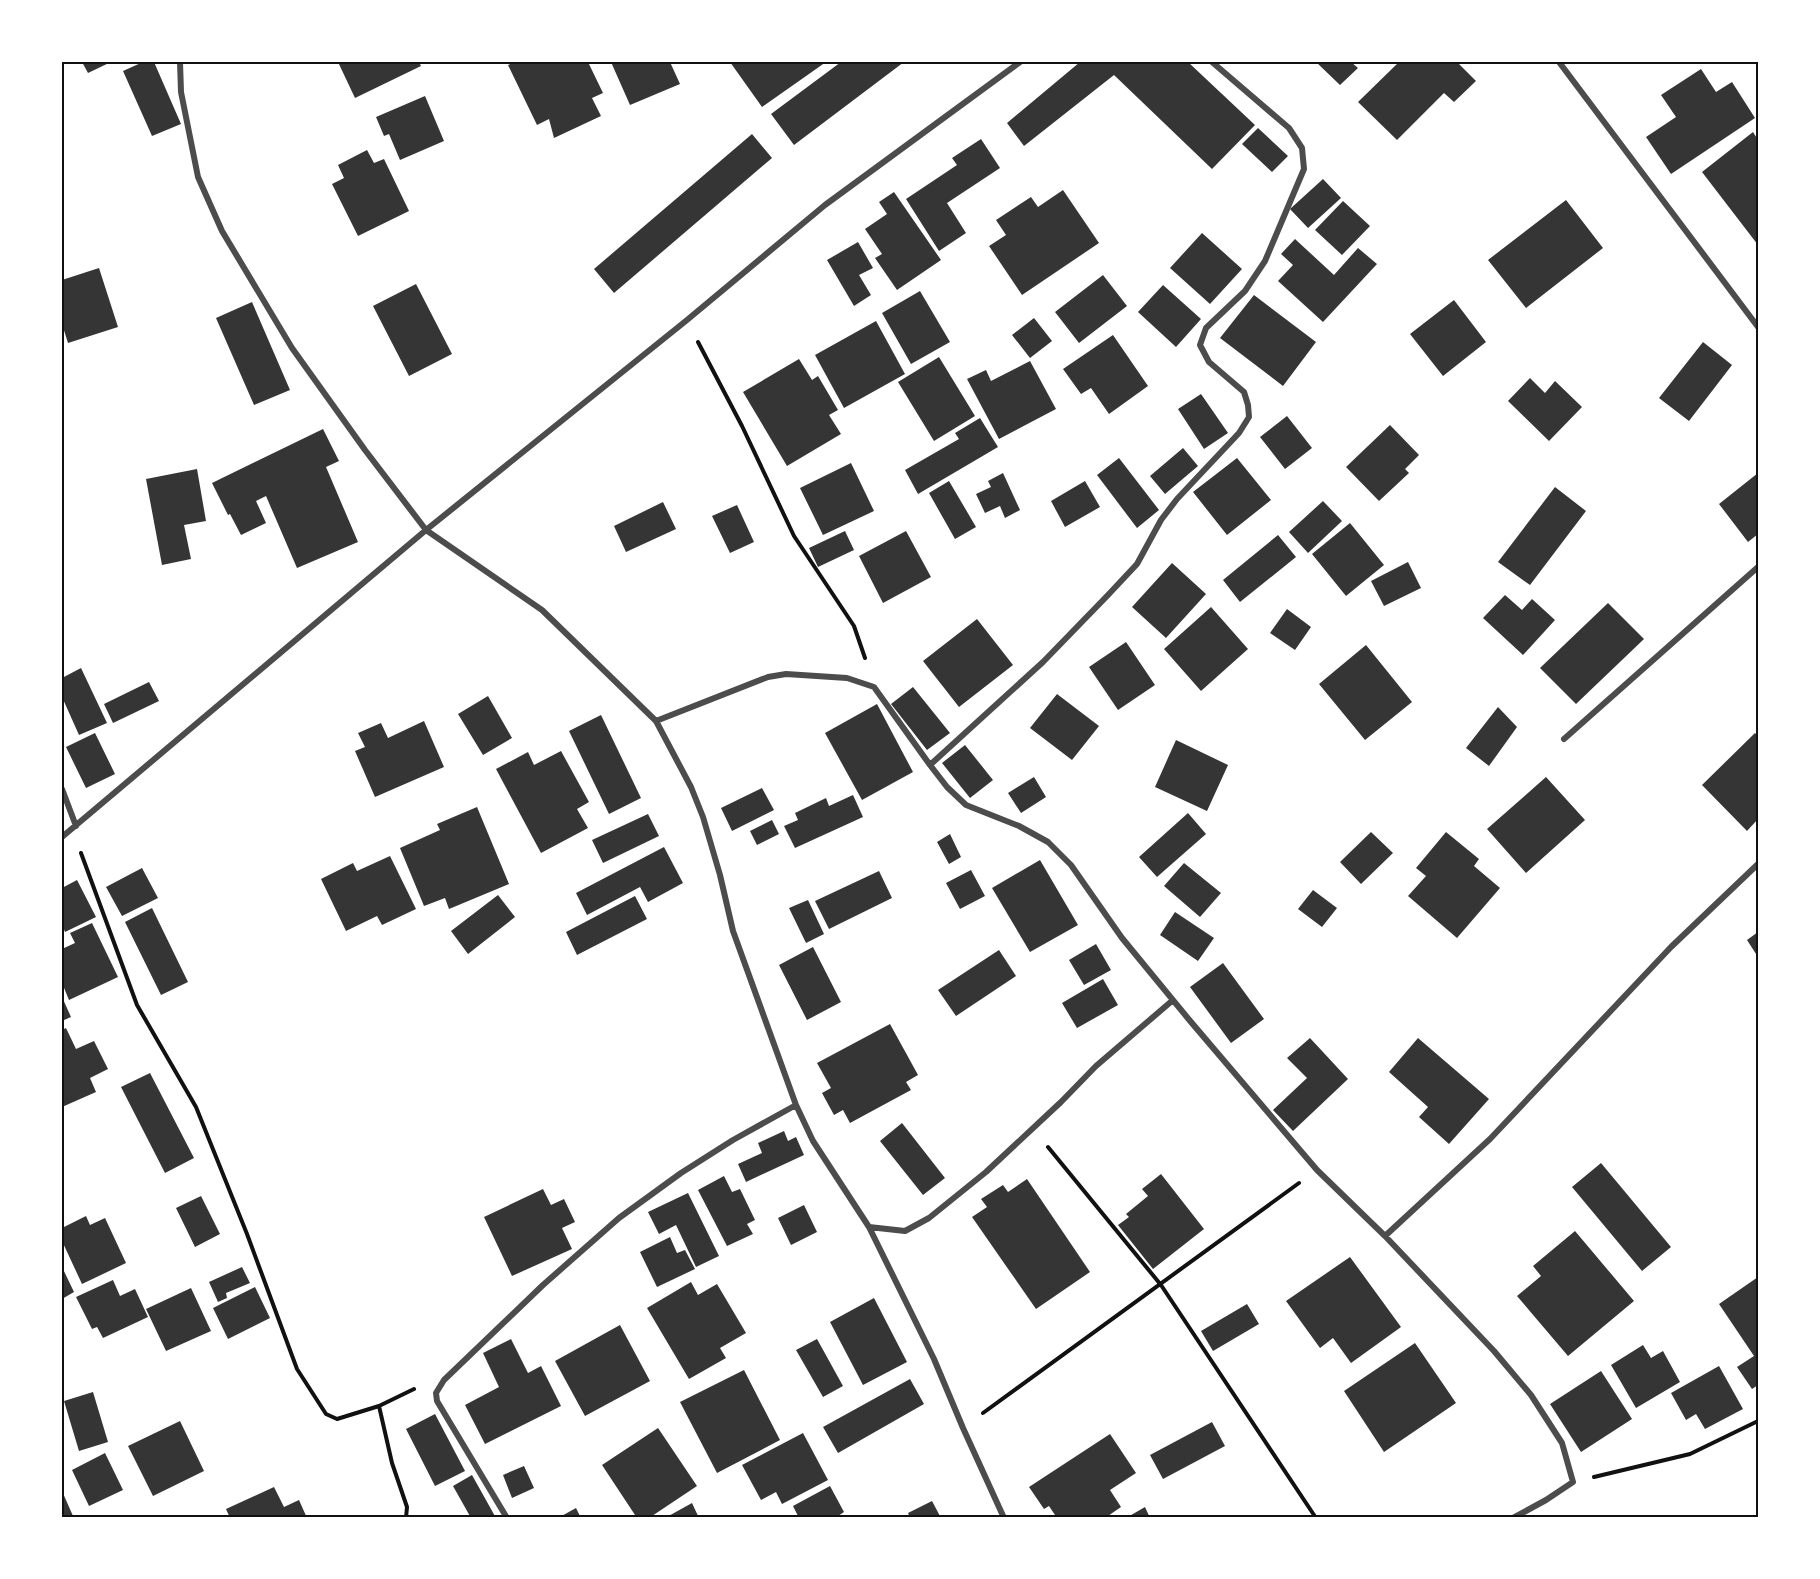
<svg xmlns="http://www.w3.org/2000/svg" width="1820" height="1579" font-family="'Open Sans',sans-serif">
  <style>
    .building { fill: #353535 }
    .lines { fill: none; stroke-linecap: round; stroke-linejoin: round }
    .path { stroke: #111; stroke-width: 4 }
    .minor { stroke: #4c4c4c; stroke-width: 6 }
    .neatline { fill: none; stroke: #111; stroke-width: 2 }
  </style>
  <rect width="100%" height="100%" fill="#fff"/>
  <path class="building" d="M82 62H111L88 73Z
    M143 62H154L181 124 152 136 123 71Z
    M338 62H419L421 66 355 98Z
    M515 62H588L603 93 592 98 601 116 554 138 549 119 537 125 508 65Z
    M611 62H670L680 84 630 105Z
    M730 62H826L762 107Z
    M841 62H904L794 145 771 114Z
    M1080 62H1188L1255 125 1212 169 1114 75 1024 146 1007 123Z
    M1316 62H1351L1358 68 1340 85Z
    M1399 62H1457L1476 81 1454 102 1444 93 1397 140 1358 102Z
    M1701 69 1716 92 1732 82 1755 118 1671 174 1646 137 1676 117 1661 95Z
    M425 96 444 141 400 160 389 134 384 136 376 117Z
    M1258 128 1288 156 1272 172 1242 144Z
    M1753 132 1758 140V245L1702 172Z
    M752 134 772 158 614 293 594 269Z
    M981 139 1000 168 947 203 966 233 939 251 906 199 957 165 952 158Z
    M367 150 374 163 384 159 409 211 358 236 332 184 344 178 338 165Z
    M1323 179 1341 198 1308 228 1290 209Z
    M1063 190 1099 243 1022 295 989 246 1006 235 996 220 1031 197 1038 207Z
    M894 192 941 260 897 290 875 258 882 254 865 229 887 214 879 202Z
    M1566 200 1603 248 1526 308 1488 260Z
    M1343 201 1370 226 1342 255 1315 230Z
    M1202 233 1242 269 1210 304 1170 268Z
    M1295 239 1334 275 1358 248 1377 264 1323 322 1278 281 1293 265 1281 254Z
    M858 242 873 268 859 275 871 295 854 306 827 260Z
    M99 268 118 327 68 343 62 324V280Z
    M1103 275 1127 306 1079 343 1055 312Z
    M416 284 452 354 409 376 373 306Z
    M1163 285 1201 319 1176 347 1138 312Z
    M920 291 950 342 911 364 882 313Z
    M1254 295 1316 342 1283 386 1220 338Z
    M1454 300 1486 342 1443 376 1410 334Z
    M252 302 290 390 254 405 216 318Z
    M1034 318 1052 341 1030 358 1012 335Z
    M876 321 905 374 844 408 815 355Z
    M1113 335 1148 386 1109 414 1091 388 1081 394 1063 369Z
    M1703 342 1732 365 1689 421 1659 398Z
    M939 357 975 416 934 441 898 382Z
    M799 359 812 380 818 376 838 410 829 415 841 434 787 466 743 392Z
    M1030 361 1056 409 999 439 967 379 986 370 991 381Z
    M1530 378 1545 393 1555 381 1582 407 1549 441 1508 401Z
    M1201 394 1228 433 1204 449 1178 409Z
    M1287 416 1312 448 1285 469 1260 437Z
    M980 418 998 447 918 494 905 470 959 439 955 433Z
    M1390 425 1419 455 1405 469 1409 473 1379 501 1346 467Z
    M323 429 339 461 326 467 358 542 297 568 266 496 256 501 266 523 241 535 230 514 228 515 212 483Z
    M1183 448 1198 466 1165 494 1150 476Z
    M1119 458 1159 510 1137 528 1097 475Z
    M1237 458 1271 500 1227 535 1193 492Z
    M851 463 874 511 823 535 800 488Z
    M197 469 206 521 184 525 191 559 162 565 146 479Z
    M1003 473 1020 510 1005 518 1000 506 985 513 976 494 991 487 988 481Z
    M1758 473V534L1748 542 1719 504Z
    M949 481 976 527 955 539 929 493Z
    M1085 481 1100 507 1065 527 1051 501Z
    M1555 487 1586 511 1530 585 1498 562Z
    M1323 501 1342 521 1308 553 1289 532Z
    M663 502 676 529 626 552 614 526Z
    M737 505 754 542 730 553 712 516Z
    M1350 523 1384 565 1346 596 1312 554Z
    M845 531 854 550 818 567 809 548Z
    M906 531 931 577 883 603 859 556Z
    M1278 535 1296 557 1240 602 1223 580Z
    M1408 562 1421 588 1384 606 1371 581Z
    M1172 563 1206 594 1166 638 1132 607Z
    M1505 595 1522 610 1532 599 1555 620 1523 655 1483 618Z
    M1608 603 1644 639 1576 704 1540 668Z
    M1211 607 1248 649 1201 691 1164 649Z
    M1287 609 1311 627 1295 650 1270 633Z
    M977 619 1013 665 959 707 923 661Z
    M1126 642 1155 685 1118 710 1089 667Z
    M1366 645 1412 702 1365 740 1319 684Z
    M81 668 107 723 79 735 62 697V678Z
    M149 682 159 701 113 723 104 704Z
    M913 687 950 733 927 750 891 704Z
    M1057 694 1099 726 1072 760 1030 728Z
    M488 696 512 738 483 755 458 714Z
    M877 704 913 772 862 800 825 733Z
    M1498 707 1517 727 1489 766 1466 748Z
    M601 715 641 798 609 814 569 731Z
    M424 721 444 767 375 797 355 751 365 747 358 733 381 723 388 738Z
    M95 733 115 774 86 788 66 747Z
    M1755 733 1758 736V819L1747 831 1702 785Z
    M1176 740 1228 765 1207 811 1155 787Z
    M965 745 993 780 970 798 942 763Z
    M561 751 589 802 577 809 588 828 541 853 496 769 528 752 534 765Z
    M1034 777 1046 797 1021 813 1008 793Z
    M1546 777 1585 820 1526 873 1487 829Z
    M762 788 774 810 732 831 721 808Z
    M853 795 863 817 795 848 784 826 798 820 795 813 826 798 829 806Z
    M477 807 509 884 449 909 445 898 424 906 400 848 440 830 437 824Z
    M1188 813 1206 834 1157 877 1139 857Z
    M648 814 659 836 603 863 592 840Z
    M772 820 779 834 757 845 750 831Z
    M1371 832 1393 853 1361 884 1340 862Z
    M1446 832 1479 859 1474 866 1500 888 1457 938 1408 896 1426 876 1416 868Z
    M950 834 961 857 949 864 937 842Z
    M664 847 683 883 648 902 640 887 587 915 576 893Z
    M390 856 416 909 382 925 377 916 346 931 321 879 353 863 357 871Z
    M1040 860 1078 925 1030 952 992 888Z
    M1184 863 1221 893 1200 917 1164 886Z
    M142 868 158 898 122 916 106 887Z
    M971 870 985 896 960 909 946 883Z
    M879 871 892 898 829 929 815 901Z
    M77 880 96 917 65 932 62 924V888Z
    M1313 890 1337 908 1322 927 1298 909Z
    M498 895 515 917 468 954 451 931Z
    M635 896 647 919 577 955 566 932Z
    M808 900 824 934 806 943 789 908Z
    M152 908 188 982 161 995 125 922Z
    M1175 912 1214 938 1198 961 1160 935Z
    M92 923 118 977 69 1000 62 983V949L75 943 70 933Z
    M1758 932V957L1747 940Z
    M1096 944 1111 970 1084 985 1069 960Z
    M813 947 841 1002 807 1020 779 965Z
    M999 950 1016 976 956 1016 938 990Z
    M1223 963 1264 1019 1231 1043 1190 987Z
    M1103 979 1118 1005 1077 1028 1062 1003Z
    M62 997 71 1017 62 1021Z
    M890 1024 918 1075 906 1082 911 1090 850 1123 843 1110 834 1115 822 1093 831 1088 817 1063Z
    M66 1028 76 1049 94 1041 108 1069 90 1078 96 1092 62 1107V1030Z
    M1310 1038 1348 1079 1293 1131 1273 1110 1307 1078 1287 1058Z
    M1418 1038 1489 1099 1449 1144 1419 1117 1428 1107 1389 1072Z
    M150 1073 194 1158 165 1173 121 1087Z
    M902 1123 945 1178 923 1195 880 1141Z
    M784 1131 788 1141 796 1137 804 1155 746 1182 738 1164 762 1153 758 1143Z
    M1601 1163 1671 1247 1642 1271 1572 1187Z
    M1161 1174 1204 1229 1153 1269 1118 1225 1129 1217 1126 1214 1148 1196 1142 1189Z
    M724 1176 732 1192 740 1189 755 1220 747 1224 753 1234 727 1246 698 1190Z
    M1027 1179 1090 1272 1036 1309 972 1217 987 1207 981 1199 1003 1185 1008 1192Z
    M543 1189 551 1205 564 1199 575 1222 562 1228 572 1249 512 1276 484 1217Z
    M688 1193 719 1256 696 1267 676 1225 659 1234 648 1212Z
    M201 1196 220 1234 195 1247 176 1208Z
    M804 1205 817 1232 791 1245 778 1218Z
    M86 1216 90 1225 105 1218 126 1263 82 1284 62 1241V1228Z
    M1575 1231 1634 1301 1568 1356 1517 1296 1541 1276 1533 1266Z
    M670 1237 677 1253 685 1250 695 1269 657 1287 640 1252Z
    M1350 1257 1401 1327 1351 1363 1333 1338 1320 1348 1286 1301Z
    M62 1267 74 1292 62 1299Z
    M242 1267 250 1283 226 1293 227 1298 218 1302 209 1282Z
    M1758 1277V1385L1752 1389 1737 1367 1754 1356 1719 1304Z
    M113 1280 120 1296 135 1289 148 1317 103 1338 97 1327 92 1329 76 1297Z
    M691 1282 698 1295 717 1284 746 1333 720 1348 726 1358 689 1379 647 1308Z
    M255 1287 270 1318 228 1339 213 1308Z
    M191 1288 211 1331 166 1351 146 1309Z
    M874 1298 907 1362 863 1385 830 1322Z
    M1247 1304 1259 1324 1213 1351 1201 1331Z
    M620 1325 650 1381 585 1416 555 1361Z
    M511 1339 528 1373 541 1366 561 1406 485 1444 465 1405 499 1387 483 1353Z
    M817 1339 843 1386 823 1397 796 1350Z
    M1415 1343 1456 1403 1384 1452 1344 1391Z
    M1643 1345 1651 1358 1663 1351 1680 1382 1636 1408 1611 1365Z
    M1719 1366 1743 1409 1705 1429 1696 1414 1686 1420 1671 1393Z
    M744 1370 780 1440 717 1473 680 1402Z
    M1601 1371 1632 1419 1581 1452 1550 1404Z
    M910 1379 924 1404 838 1453 823 1427Z
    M93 1392 108 1442 79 1451 64 1401Z
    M435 1414 465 1471 435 1486 406 1429Z
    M180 1421 204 1471 153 1496 128 1446Z
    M1212 1422 1225 1446 1163 1479 1150 1455Z
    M658 1428 697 1486 649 1518H637L602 1465Z
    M803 1433 828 1480 782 1504 776 1492 761 1500 742 1465Z
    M1110 1434 1136 1473 1110 1490 1121 1507 1105 1518H1057L1049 1506 1044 1509 1029 1487Z
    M105 1453 123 1490 89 1506 72 1470Z
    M524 1466 534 1488 512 1498 503 1475Z
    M472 1475 496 1518H471L453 1486Z
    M830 1486 844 1512 835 1518H799L793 1506Z
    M274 1487 284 1507 299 1500 307 1518H230L226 1509Z
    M62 1491 73 1516 70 1518H62Z
    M932 1501 941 1518H910L908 1513Z
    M692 1503 699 1518H665Z
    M1145 1507 1150 1518H1126Z
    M576 1508 581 1518H558Z"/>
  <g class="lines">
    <path class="path" d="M698 342 742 426 794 536 854 626 865 658
      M81 853 137 1005 196 1107 247 1234 297 1369 326 1414 337 1419 379 1406 414 1389
      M1048 1147 1161 1285 1316 1518
      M379 1406 392 1463 407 1507 406 1518
      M983 1413 1299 1183
      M1594 1477 1690 1454 1758 1421"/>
    <path class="minor" d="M180 62 181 92 198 177 222 231 292 348 365 450 426 530 542 610 656 721 691 787 703 817 720 875 733 931 796 1105 813 1141 869 1227 905 1231 929 1218 986 1172 1061 1102 1096 1066 1173 1000
      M1559 62 1758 327
      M656 721 768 677 786 674 847 678 874 687 930 765 1043 662 1108 595 1137 564 1161 520 1177 499 1239 433 1249 417 1248 405 1244 392 1209 362 1200 345 1206 328 1245 291 1265 261 1304 169 1302 148 1289 128 1212 62
      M1564 739 1758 567
      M930 765 947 787 966 805 1019 826 1048 842 1071 865 1122 938 1191 1022 1317 1170 1385 1236 1494 1351 1531 1395 1562 1443 1573 1482 1546 1500 1513 1518
      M62 789 76 826
      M62 837 426 530 687 320 825 205 1020 62
      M869 1227 934 1359 963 1428 1004 1518
      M1385 1236 1490 1139 1671 947 1758 864
      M507 1518 437 1401 436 1393 444 1380 543 1285 619 1218 681 1173 733 1140 796 1105"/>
  </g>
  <rect width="1820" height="1579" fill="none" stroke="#ffffff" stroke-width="126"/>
  <rect x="63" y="63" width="1694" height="1453" class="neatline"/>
</svg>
